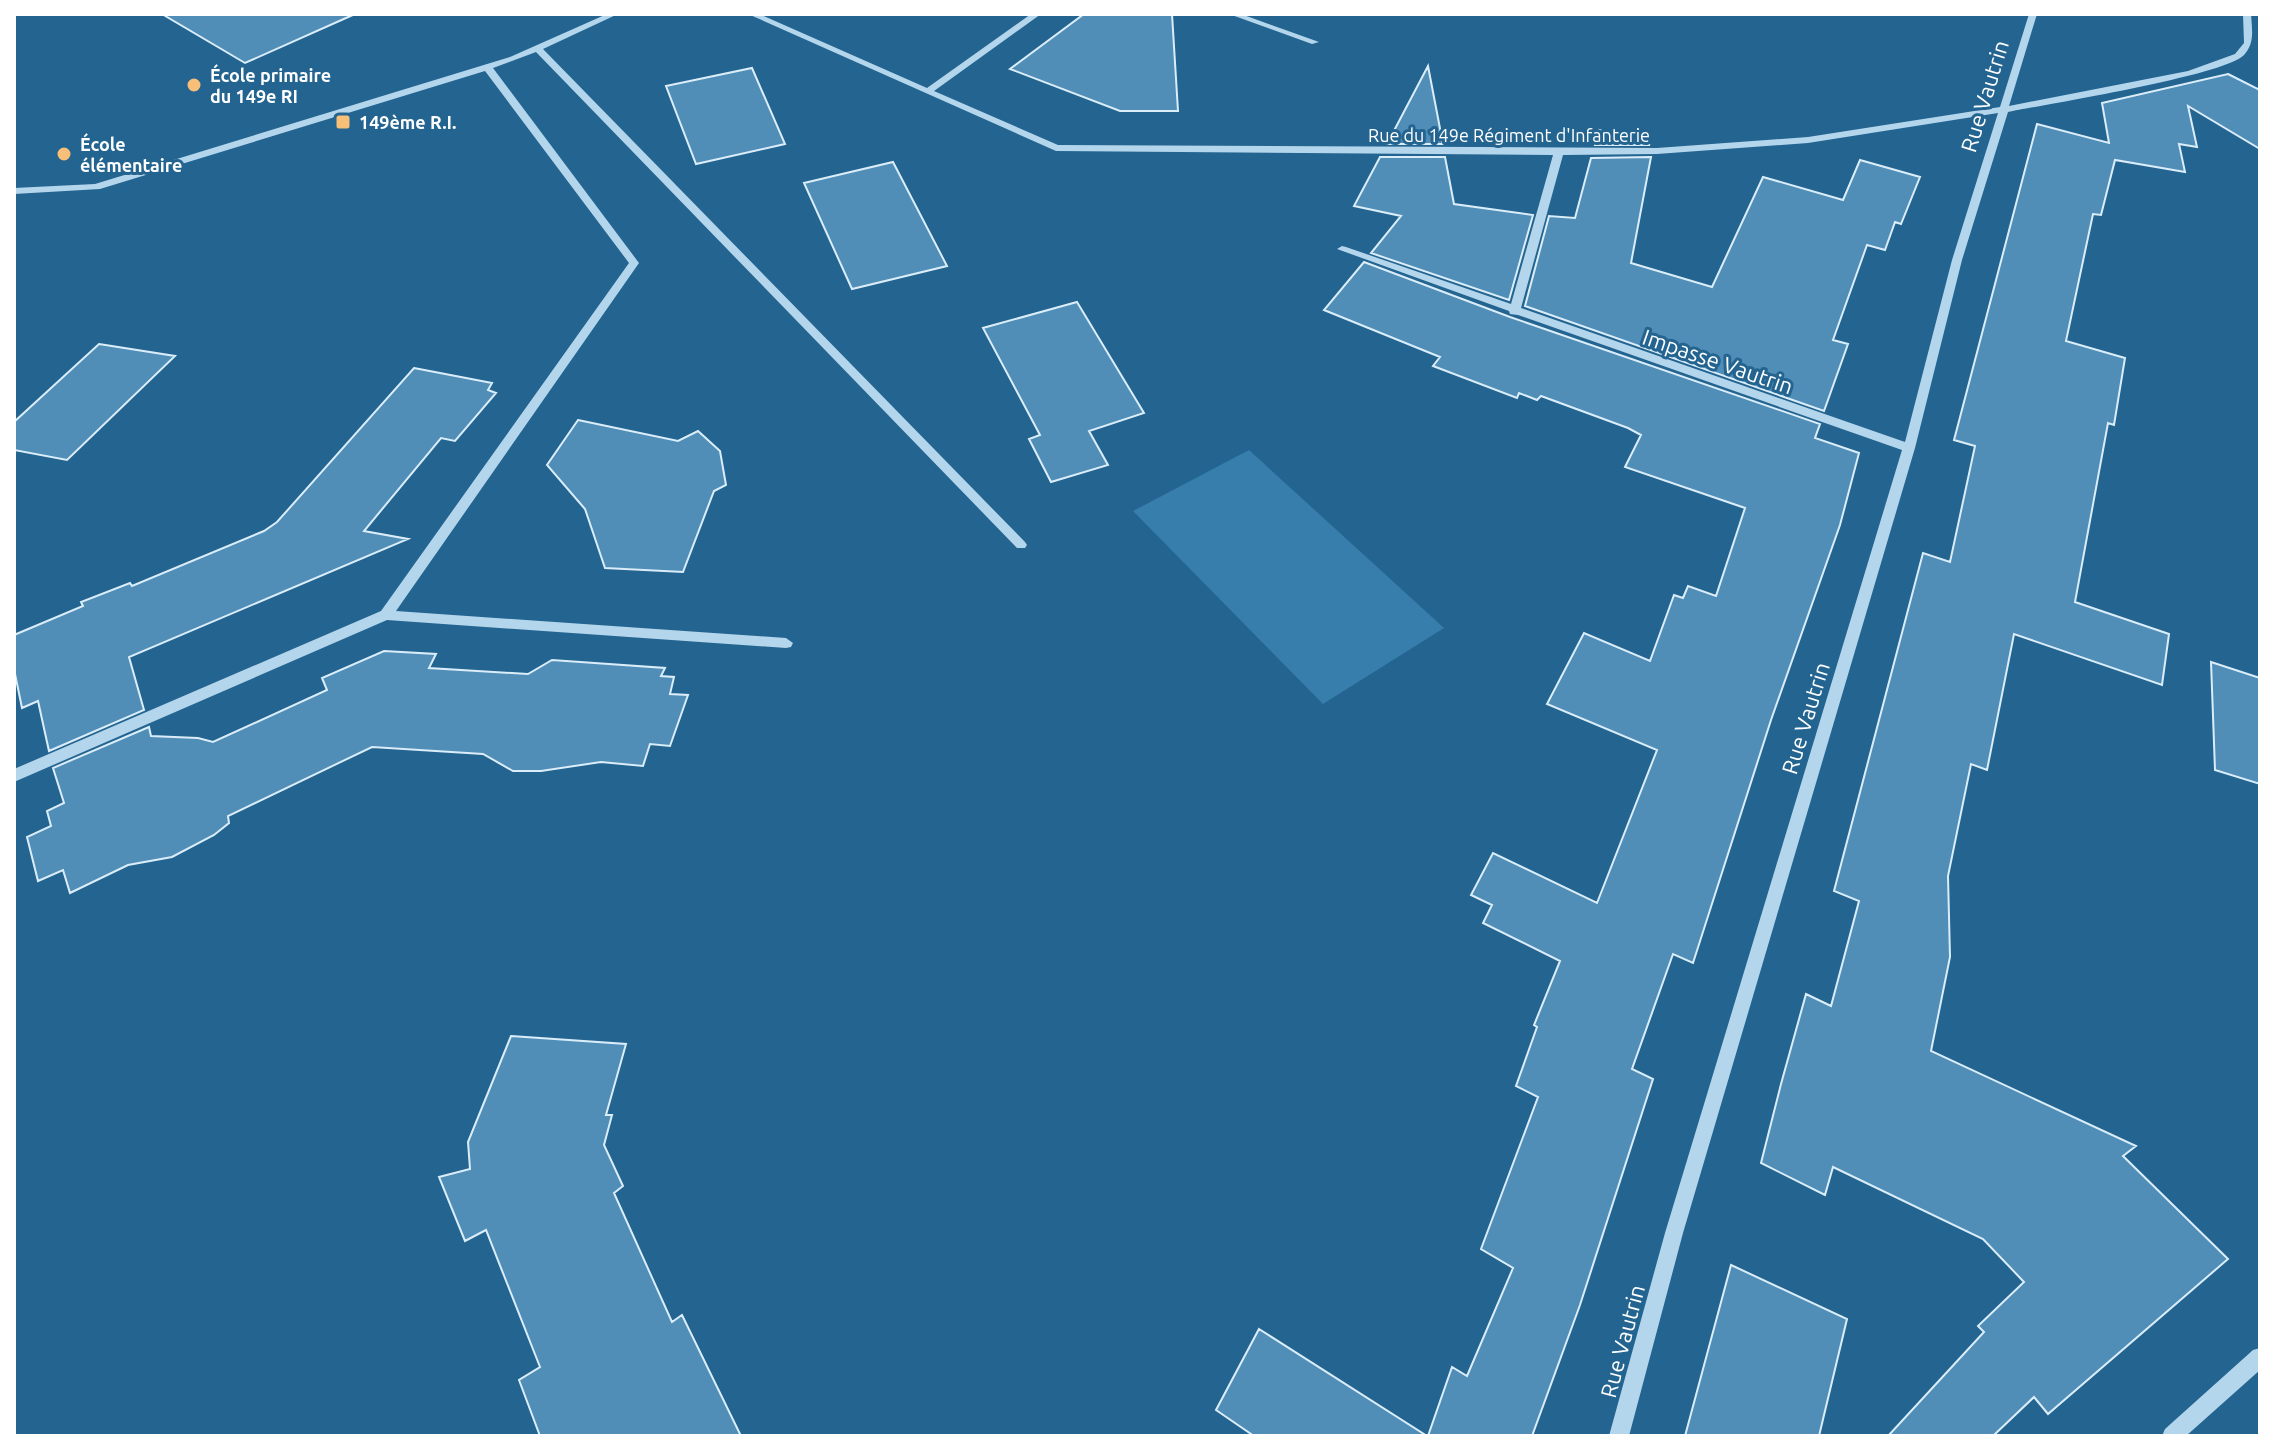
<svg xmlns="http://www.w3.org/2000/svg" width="2274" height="1450" font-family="Ubuntu,sans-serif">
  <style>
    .green { fill: #377ead }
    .building { fill: #508eb8; stroke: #daedf9; stroke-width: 2 }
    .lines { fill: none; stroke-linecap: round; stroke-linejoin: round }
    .minor { fill: #b4d6ec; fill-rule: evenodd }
    .poi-dot { fill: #f7bf77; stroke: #236490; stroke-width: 3 }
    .labels { text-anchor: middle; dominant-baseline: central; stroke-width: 6; stroke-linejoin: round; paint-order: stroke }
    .far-poi-label { font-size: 18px; font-weight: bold; fill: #fff; stroke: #236490; text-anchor: start }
    .far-street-label { font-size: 18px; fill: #fff; stroke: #236490 }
    .street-label { font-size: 22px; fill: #fff; stroke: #236490 }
  </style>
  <rect width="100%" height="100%" fill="#236490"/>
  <path class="green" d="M1249 450 1444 628 1323 704 1133 511Z"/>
  <path class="building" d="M162 14H355L245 63Z
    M1084 14H1172L1178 111H1120L1010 69Z
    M1428 66 1443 144H1387Z
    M752 68 785 144 696 164 666 86Z
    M2228 74 2260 90V149L2188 106 2197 147 2179 144 2185 172 2115 160 2101 215 2093 214 2066 341 2125 358 2114 425 2108 423 2075 602 2169 634 2162 685 2014 634 1987 770 1971 764 1948 876 1950 957 1931 1051 2136 1146 2123 1156 2228 1259 2048 1414 2034 1397 1993 1436H1888L1984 1332 1978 1326 2024 1282 1983 1239 1833 1167 1825 1195 1761 1163 1781 1084 1806 994 1831 1006 1859 901 1834 891 1923 553 1950 562 1975 446 1954 440 2037 124 2109 143 2102 103Z
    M1599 130 1650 145H1595Z
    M1380 157H1445L1454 204 1533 215 1509 300 1371 253 1401 216 1354 206Z
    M1651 157 1631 263 1712 287 1763 177 1843 200 1860 160 1920 177 1901 224 1895 222 1885 250 1867 245 1833 340 1848 344 1824 411 1525 306 1549 216 1575 218 1591 158Z
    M893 162 947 266 852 289 804 183Z
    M1364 262 1510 317 1820 424 1815 438 1859 453 1840 525 1771 720 1693 963 1673 954 1632 1069 1653 1079 1580 1305 1532 1436H1428L1452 1367 1467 1376 1513 1268 1481 1249 1538 1097 1516 1086 1537 1027 1534 1025 1560 961 1483 923 1492 905 1471 895 1493 853 1597 903 1657 750 1547 704 1584 633 1650 661 1674 595 1683 598 1688 586 1716 596 1745 508 1625 467 1641 435 1628 428 1541 396 1537 400 1519 393 1517 398 1433 366 1440 357 1324 310Z
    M1077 302 1144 413 1089 431 1108 465 1051 482 1029 439 1040 435 983 328Z
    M99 344 175 356 67 460 14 450V422Z
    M414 368 492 383 488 390 496 393 455 441 441 438 364 531 408 539 129 657 144 710 49 751 38 701 22 708 14 669V635L83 606 81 602 130 583 132 586 264 531 277 522Z
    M578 420 678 441 698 431 720 451 726 485 714 491 683 572 605 568 585 509 547 465Z
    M384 651 436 654 429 668 528 674 552 660 665 668 661 676 674 677 670 694 688 695 670 746 650 744 643 766 601 762 541 771H513L483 754 372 747 228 816 229 823 214 835 172 857 128 865 70 893 63 870 38 881 27 837 51 826 47 811 64 803 53 768 149 727 151 736 198 738 213 742 327 690 322 678Z
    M2211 662 2260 678V784L2215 770Z
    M511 1036 626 1044 606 1115H612L604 1145 623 1186 614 1193 672 1322 682 1315 741 1436H540L519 1380 540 1367 486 1230 465 1241 439 1177 470 1169 468 1142Z
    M1731 1265 1847 1319 1819 1436H1685Z
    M1259 1329 1427 1436H1254L1216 1410Z"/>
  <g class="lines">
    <path class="minor" d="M607 14H618L543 49 1025 542 1027 545 1025 548H1017L536 52 493 68 639 263 396 611 786 638 793 643 791 647 786 648 387 620 14 782V769L381 611 629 263 485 71 100 189 14 194V188L95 184 510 57Z
      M748 14H759L927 88 1031 14H1041L934 91 1058 145 1657 148 1808 137 2000 107 2029 14H2037L2009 106 2188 71 2235 54 2244 43 2243 14H2251C2252 30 2255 43 2244 55 2223 76 2047 104 2008 112L1962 260 1915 448 1683 1233 1629 1436H1609L1665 1233 1902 450 1518 315 1510 314 1509 311 1337 249 1342 246 1346 247 1511 304 1553 155 1056 151ZM1998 113 1952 260 1905 442 1521 308 1563 155 1657 154 1808 143Z
      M1229 14H1241L1319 42 1312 44Z
      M2260 1348V1370L2186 1436H2162L2165 1429 2253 1350Z"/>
  </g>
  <g class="poi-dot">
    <circle cx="194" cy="85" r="8"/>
    <rect x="335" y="114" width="16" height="16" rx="4"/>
    <circle cx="64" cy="154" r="8"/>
  </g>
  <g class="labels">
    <g class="far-poi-label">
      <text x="210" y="75">École primaire<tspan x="210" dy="21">du 149e RI</tspan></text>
      <text x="359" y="122">149ème R.I.</text>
      <text x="80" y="144">École<tspan x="80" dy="21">élémentaire</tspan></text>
    </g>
    <g class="far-street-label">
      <text x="1509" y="135">Rue du 149e Régiment d'Infanterie</text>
    </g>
    <g class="street-label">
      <text transform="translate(1984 96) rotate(-73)">Rue Vautrin</text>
      <text transform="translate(1718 361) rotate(19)">Impasse Vautrin</text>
      <text transform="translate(1805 718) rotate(-73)">Rue Vautrin</text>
      <text transform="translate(1622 1341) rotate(-75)">Rue Vautrin</text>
    </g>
  </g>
  <rect width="2274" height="1450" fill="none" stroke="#ffffff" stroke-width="32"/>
</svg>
